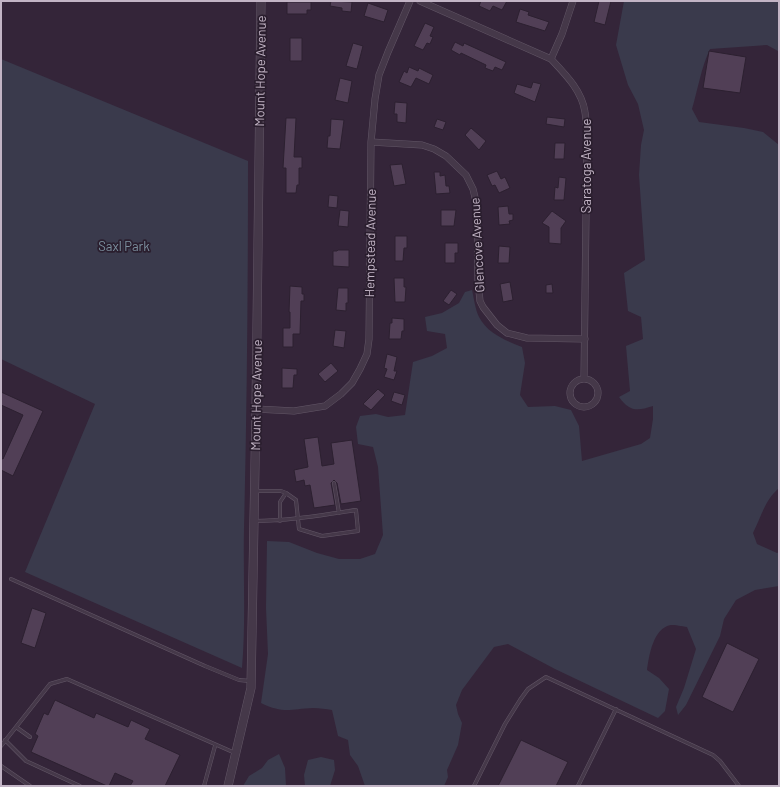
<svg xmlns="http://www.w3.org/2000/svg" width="780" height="787" font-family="Barlow,sans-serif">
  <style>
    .green { fill: #3a3a4c }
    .building { fill: #513f56; stroke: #2c2030 }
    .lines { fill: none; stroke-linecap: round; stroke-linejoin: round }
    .service-casing { stroke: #635767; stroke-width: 4 }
    .minor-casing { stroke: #635767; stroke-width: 7 }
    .tertiary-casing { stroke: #635767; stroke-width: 9 }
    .service { stroke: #453849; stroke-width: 3 }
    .minor { stroke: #453849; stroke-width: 6 }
    .tertiary { stroke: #453849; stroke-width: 8 }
    .labels { text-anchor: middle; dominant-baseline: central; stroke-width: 3.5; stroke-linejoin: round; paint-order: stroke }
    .street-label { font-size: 13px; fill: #c2b4c5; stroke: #2a1e2e }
    .park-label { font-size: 13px; fill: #7c909f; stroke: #2a1e2e }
  </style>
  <rect width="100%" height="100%" fill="#342539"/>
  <path class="green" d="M624 1H779V56L778 51 767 45 710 49C701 68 698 89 692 109L699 122 744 128 763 132 779 145V488C765 500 761 517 753 533L757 544 777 553 779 552V586L755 590 736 600 724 619 720 636 686 705 678 715 676 707 684 688 696 649 687 627C682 626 675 625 671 625 653 628 649 656 647 670L659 678 669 689 665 711 658 718 555 669 508 644 494 647 462 690 456 705 458 714 462 723 458 745 447 770 448 777 444 786H365L358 766 350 755 348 740 338 736 332 710C326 709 320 708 313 708 290 709 284 714 261 703L268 654 266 608 267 541 289 542 317 553 339 559H360L375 554 383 535 378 467 373 447 358 444 356 427 360 416 376 414 388 417 405 415 413 362 432 356 447 348 445 334 427 331 425 317 442 313 459 303 465 292 472 290C474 298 475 309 479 317 488 334 505 340 522 347L525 363 520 395 528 407 555 406 571 410 579 426 582 461 641 444 650 438 653 419V406C637 411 630 412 619 397L630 391 626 346 643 339 641 317 628 311 624 273 645 260 639 175 641 145 644 130 638 104 628 85 616 45Z
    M1 59 248 161C248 284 247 406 244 528 243 575 246 621 242 668L25 572 95 404 1 359Z
    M279 754 285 768 286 786H243L249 776 262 768 268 760Z
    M321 757 334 760 335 770 330 786H305L304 775 308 760Z"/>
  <path class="building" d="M331 1 352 2 351 12 342 11V8L330 6Z
    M481 1H507L502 10 493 6 490 11 479 6Z
    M599 1H611L605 25 594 22Z
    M287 2H311V10H307V14H287Z
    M368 3 388 10 384 22 364 16Z
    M520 9 529 12 528 15 549 22 545 31 516 22Z
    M425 23 434 27 430 36 433 37 430 44 427 43 423 50 414 46Z
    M290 38H302V61H290Z
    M455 42 463 46 464 43 506 62 502 70 495 67 493 71 485 68 486 65 461 53 460 55 451 50Z
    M353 43 363 46 357 69 346 66Z
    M709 51 746 57 740 93 703 88Z
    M409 67 418 71 419 68 433 75 429 84 416 78 411 87 399 82 404 71 407 73Z
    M340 78 352 81 348 103 335 100Z
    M533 82 541 84 535 102 514 93 517 84 531 88Z
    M395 102 407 103 406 123 397 122V114H394Z
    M547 117 565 119 564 127 546 124Z
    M286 118H296L294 157H302V168H299V185H297L296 193H286V168H283Z
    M331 119 344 120 340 149 327 148 328 136H330Z
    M437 119 446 122 443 130 434 127Z
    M471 128 486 141 479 150 465 135Z
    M555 143H565L564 159H554Z
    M402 164 406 184 394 186 390 165Z
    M497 171 501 179 505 177 510 188 499 193 495 185 492 186 487 175Z
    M434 172H440V176L445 175 446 186H449L450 193 436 194Z
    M559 177 566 178 564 200H554L555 187 558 188Z
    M329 195 338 196 337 208 328 207Z
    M508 206 509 214H513V220L509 221 510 224 499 225 498 207Z
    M340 210 349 211 348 227 338 226Z
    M441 210H456L454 226H441Z
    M552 211 566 221 561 228V244L549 243V227L542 223Z
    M395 236H407V248H404L403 261H395Z
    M445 243H458V253H455V263H445Z
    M499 246 510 247 509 263H498Z
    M338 250H349V267L333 266V251H337Z
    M394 278H404V287H406L405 302H395Z
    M510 282 513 300 503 302 500 284Z
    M552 284 553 293H546V285Z
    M290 286 302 287V294H304V301H301L300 334H293V347H283V328H290V312H289Z
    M338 288H348V303H346V311L336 310Z
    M451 290 457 294 449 305 443 301Z
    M392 318 404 319V331H402L401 339H389L390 323H392Z
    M335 330 346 331 344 348 333 346Z
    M387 354 397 357 394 371H397L394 380 384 377 387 369 384 368Z
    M331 363 338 371 325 382 318 374Z
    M282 368 297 369V375H294L293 388H282Z
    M378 389 385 395 371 410 363 404Z
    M1 392 43 411 13 476 1 470V458L3 459 23 415 1 405Z
    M394 392 405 395 402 405 391 401Z
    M318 437 322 466 334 464 331 443 352 440 361 501 341 504 337 483 334 480 331 483 335 505 314 508 310 485 305 486 304 480 296 482 294 470 308 467 304 439Z
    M32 608 46 613 35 648 21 643Z
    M727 643 759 659 733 712 702 697Z
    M55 700 94 718 96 713 128 727 131 720 150 729 145 739 180 755 165 786H130L133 781 115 773 109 786H107L31 752 38 736 35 734 44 713 48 715Z
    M521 740 568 762 556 786H498Z"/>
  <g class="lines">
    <defs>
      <path id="service" d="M334 483 339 513
        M254 521C288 521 322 515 356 510L358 531 322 536 299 529 296 500 286 493 281 491H256
        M280 521V502L286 493
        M11 579 205 666 239 680 250 681
        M16 727 30 737
        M5 740 26 761 80 786
        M1 746 50 684 67 679 235 753
        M1 766 30 786
        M204 786 215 746
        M474 786 505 724 520 700 528 689 546 677 713 755 720 761 739 786
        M578 786 616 709"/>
      <path id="minor" d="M420 1 551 59C566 75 582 91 585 112 586 118 586 125 587 131L584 379
        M551 59 562 34 573 1
        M371 142 422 145 434 149 446 156 466 175 473 189 477 206 478 281 480 301 483 307 497 325 507 333 527 338 585 339
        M570 393a14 14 0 1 1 28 0a14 14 0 1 1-28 0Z
        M256 409 294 411 325 406 341 394 352 383 360 369 367 354 369 339 371 142 375 99 379 75 388 52 410 1"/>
      <path id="tertiary" d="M228 786 251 688 256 409 261 1"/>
    </defs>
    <use href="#service" class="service-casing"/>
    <use href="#minor" class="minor-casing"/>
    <use href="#tertiary" class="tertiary-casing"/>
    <use href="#service" class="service"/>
    <use href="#minor" class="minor"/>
    <use href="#tertiary" class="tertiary"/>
  </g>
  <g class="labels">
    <g class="street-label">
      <text transform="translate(260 71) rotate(-89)">Mount Hope Avenue</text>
      <text transform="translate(586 166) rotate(-90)">Saratoga Avenue</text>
      <text transform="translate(370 243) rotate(-89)">Hempstead Avenue</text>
      <text transform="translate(477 245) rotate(-93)">Glencove Avenue</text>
      <text transform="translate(256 395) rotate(-89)">Mount Hope Avenue</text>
    </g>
    <g class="park-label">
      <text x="124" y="246">Saxl Park</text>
    </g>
  </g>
  <rect width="780" height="787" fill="none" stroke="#c2b4c5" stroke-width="4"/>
</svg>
